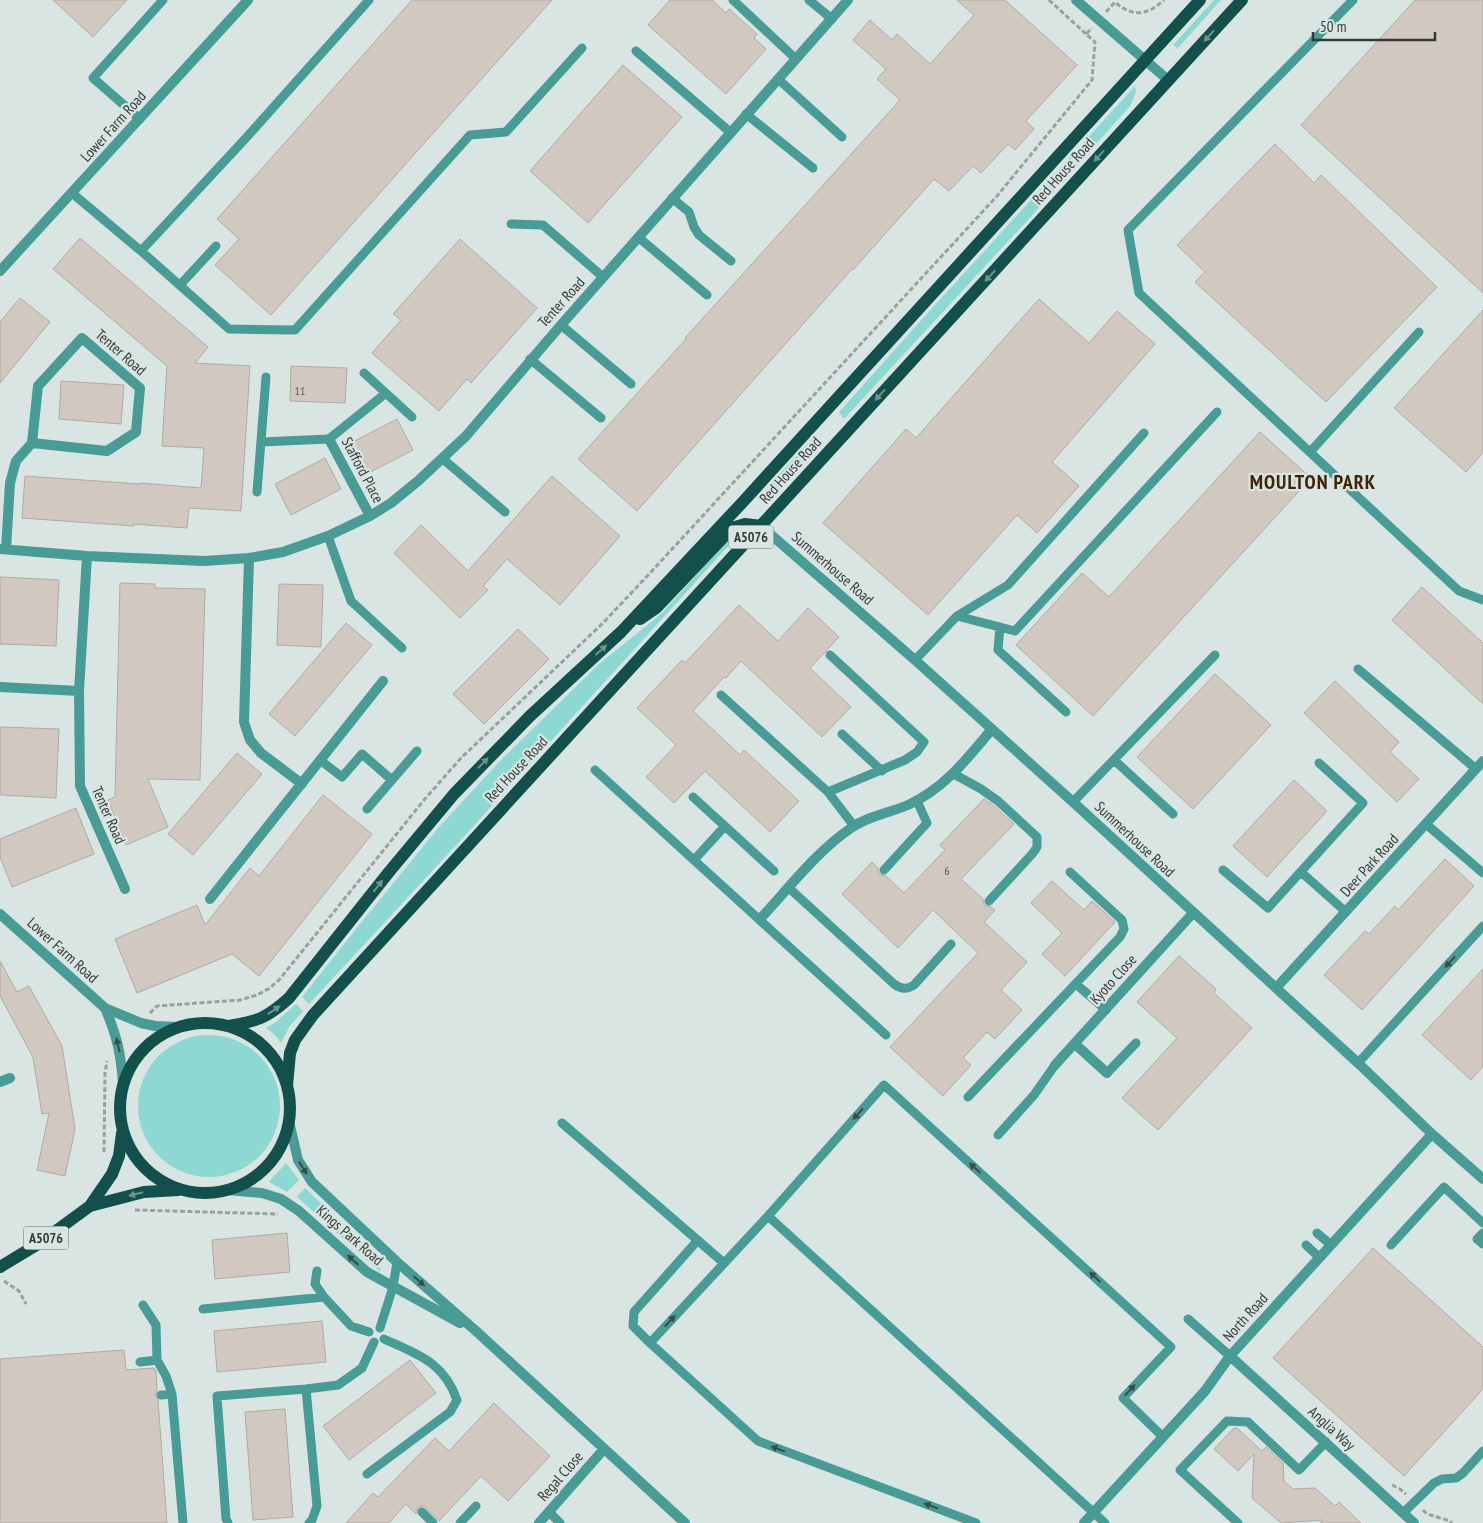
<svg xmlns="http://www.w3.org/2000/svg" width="1483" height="1523" font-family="'PT Sans Narrow',sans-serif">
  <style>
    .green { fill: #8dd8d2 }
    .building { fill: #d1c8c1; stroke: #b2a9a2 }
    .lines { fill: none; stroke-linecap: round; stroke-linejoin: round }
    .path { stroke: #97a19f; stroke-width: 3; stroke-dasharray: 5 2.5; stroke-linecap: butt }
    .service { stroke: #499b95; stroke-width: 9 }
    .minor { stroke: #499b95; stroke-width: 10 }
    .primary { stroke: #13504c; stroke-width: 12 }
    .oneway { fill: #6c9390 }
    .oneway2 { fill: #384d4b }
    .labels { text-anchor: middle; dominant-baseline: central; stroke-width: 4.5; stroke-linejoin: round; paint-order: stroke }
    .number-label { font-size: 12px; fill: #5b5d5a }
    .shield { fill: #d8e5e3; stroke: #656d6b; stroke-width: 1 }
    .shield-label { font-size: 14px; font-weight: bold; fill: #343938 }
    .street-label { font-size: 15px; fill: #343938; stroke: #d8e5e3 }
    .district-label { font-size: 20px; font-weight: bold; letter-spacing: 1px; fill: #412407; stroke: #d8e5e3 }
  </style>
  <rect width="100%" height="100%" fill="#d8e5e3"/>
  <path class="green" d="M1214 0H1221L1178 48 1173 45Z
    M1135 86 1136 92 1130 106 1037 210 844 419 839 412 925 316Z
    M812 439 820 445 766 504 773 481Z
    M728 540 731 543 460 841 309 1004 302 997 360 924 439 827 500 761 599 664 661 614Z
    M296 1004 303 1011 289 1027 281 1043 275 1035 266 1028 276 1022Z
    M138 1106a71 71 0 1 1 142 0a71 71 0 1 1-142 0Z
    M286 1163 299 1180 287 1192 269 1182Z
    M305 1188 324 1206 338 1230 381 1269 379 1271 297 1197Z"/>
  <path class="building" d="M53 0H127L93 37Z
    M412 0H552L271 315 215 265 239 239 217 219Z
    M670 0H712L726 13 729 9 757 34 754 38 766 49 726 94 648 25Z
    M957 0H1005L1077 65 1026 121 1034 129 1015 150 1008 144 981 173 973 166 949 191 934 179 853 270 852 269 637 511 578 459 686 339 685 338 900 100 877 79 886 69 853 40 870 20 892 40 897 34 930 64 974 15Z
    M1415 0H1483V293L1301 125Z
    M623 65 682 117 588 223 530 171Z
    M1275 144 1314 183 1321 175 1437 287 1326 402 1195 282 1205 272 1177 245Z
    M80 238 208 347 195 363 250 366 241 511 189 508 187 528 134 524V526L22 518 25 476 140 484V483L201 488 204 448 162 446 167 366 53 269Z
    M460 239 537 308 471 383 467 379 439 411 372 353 401 320 393 314Z
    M20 298 50 322 0 383V322Z
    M1039 299 1089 343 1117 311 1155 344 1052 462 1079 486 1037 533 1017 515 928 615 823 523 906 429 916 438Z
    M1483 310V453L1466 472 1394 408Z
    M291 366 347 368 345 403 290 401Z
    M61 381 124 385 121 424 59 419Z
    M397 419 413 450 363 476 347 445Z
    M1260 432 1311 478 1093 716 1016 645 1082 573 1109 597Z
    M325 458 341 489 291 515 275 484Z
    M552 476 620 536 560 605 507 559 483 586 488 590 460 618 394 553 421 525 468 571Z
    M0 577 59 580 56 646 0 644Z
    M120 583 155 584V588L205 589 200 780 148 779 168 827 126 845 108 800 115 797Z
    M279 584 323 585 321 647 277 645Z
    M1422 587 1483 643V704L1392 620Z
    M739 605 778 641 808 608 839 637 810 668 851 707 822 737 741 661 726 678 724 677 693 711 740 755 744 750 799 801 770 832 705 771 674 803 646 777 676 745 637 708 682 660 685 663Z
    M346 623 372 645 295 736 269 714Z
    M518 629 549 659 484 724 453 694Z
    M1215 674 1271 725 1193 809 1137 757Z
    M1335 681 1399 742 1390 752 1419 779 1397 802 1304 713Z
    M0 727 59 729 56 798 0 795Z
    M237 753 262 774 193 855 168 834Z
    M1294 780 1327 811 1267 877 1233 846Z
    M323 795 372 834 259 976 232 954 137 993 115 939 197 905 205 925 250 868 259 876Z
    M984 799 994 806 1014 824 961 879 983 899 984 905 991 907 995 910 984 922 1027 962 1001 990 1022 1010 995 1039 987 1032 963 1058 971 1065 943 1096 890 1047 978 953 933 910 898 948 842 894 872 862 878 868 879 874 886 876 904 893 945 850 940 845Z
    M76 808 94 854 12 887 0 857V839Z
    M1445 859 1474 886 1362 1010 1324 975 1365 931 1369 934 1395 906 1398 910Z
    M1052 881 1084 910 1092 901 1115 922 1065 976 1042 954 1062 933 1031 903Z
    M1179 956 1216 989 1214 993 1252 1028 1158 1130 1122 1098 1177 1038 1137 1002Z
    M0 961 17 992 29 986 62 1046 75 1129 65 1176 37 1170 49 1113 42 1114 33 1057 0 996Z
    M1483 969V1066L1471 1080 1422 1035Z
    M287 1233 290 1272 215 1279 212 1240Z
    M1373 1248 1483 1347V1389L1404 1476 1273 1358Z
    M322 1321 326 1362 217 1372 214 1331Z
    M124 1350 126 1370 154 1368 156 1371 157 1390 155 1395 158 1400 167 1523H0V1359Z
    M410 1360 436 1393 349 1460 323 1426Z
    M494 1403 550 1456 508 1501 481 1476 439 1521 424 1506 418 1507 416 1514 406 1504 389 1523H346L373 1493 378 1497 435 1438 449 1451Z
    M285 1409 293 1517 253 1520 245 1412Z
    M1234 1428H1237L1262 1451 1266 1447 1283 1463 1284 1481 1293 1489 1315 1488 1335 1506 1339 1502 1361 1523H1320L1323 1520 1281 1523 1252 1498 1254 1454 1238 1471 1214 1449Z"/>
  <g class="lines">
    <path class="path" d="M1049 0 1086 34
      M1106 12 1115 2C1132 17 1147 16 1164 0
      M150 1013 157 1006 240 1000 257 995 270 988 279 980 424 800 461 758 603 623 651 572 997 196 1092 80 1095 42 1086 34 1092 28
      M104 1152 105 1073 107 1061
      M135 1210 278 1214
      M4 1281 19 1291 26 1304
      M1392 1485 1400 1489 1406 1494
      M1423 1510 1427 1514 1450 1521 1452 1523"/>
    <path class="service" d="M733 0 796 59
      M809 0 832 19
      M1353 0 1128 230 1139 293 1459 591 1483 600
      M636 51 730 132
      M778 79 842 137
      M746 114 813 168
      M140 119 93 78 163 0
      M72 193 141 251 229 329 295 330 470 135 506 132 582 48
      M672 198 689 212 694 227 699 235 731 261
      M511 224 543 225 603 277
      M638 237 707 295
      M141 251 245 139 369 0
      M180 285 216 246
      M561 325 631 384
      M530 359 601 418
      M364 373 412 417
      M261 442 329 439 386 393
      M1310 452 1419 332
      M443 459 505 512
      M257 492 266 377
      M328 536 351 601 402 648
      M957 616 1015 631 1217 412
      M1000 627 998 650 1066 712
      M915 660 957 616 1008 585 1144 433
      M1358 669 1476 769
      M721 695 828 792 854 826
      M842 734 882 771
      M320 760 342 777 362 754 392 780
      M1114 760 1173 814
      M595 770 886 1035
      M954 774 981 789 998 801 1037 837V847L1033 853 989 901
      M828 792 905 760 917 752 924 742 830 655
      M693 797 774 871
      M1073 802 1215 655
      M367 809 417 751
      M1426 824 1483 873
      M694 860 725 826
      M884 870 927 823 917 801
      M1223 870 1268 908 1363 803 1319 763
      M1301 872 1346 912
      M789 888 894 984C901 989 906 990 914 985L951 944
      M1076 984 1106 1010
      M1358 1063 1483 926
      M1107 1073 1136 1043
      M968 1097 1120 937 1124 929 1122 920 1070 872
      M562 1123 724 1263
      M998 1135 1034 1095 1055 1065
      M768 1216 1105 1523
      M1317 1233 1331 1245
      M1483 1233 1477 1239 1483 1244
      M1306 1245 1320 1258
      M1391 1245 1444 1187 1483 1223
      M317 1271 315 1284 324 1297
      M143 1305 156 1325 157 1360 166 1376 172 1394 183 1523
      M203 1309 324 1297 351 1326 369 1332
      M1188 1319 1230 1356
      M380 1328 393 1287 397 1262
      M650 1343 633 1326 634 1312 698 1240
      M140 1362 157 1360
      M306 1389 317 1506 312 1520 309 1523
      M161 1395 172 1394
      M367 1474 450 1412 457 1400C444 1362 417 1354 384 1339
      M422 1512 433 1523
      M549 1512 560 1523
      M1403 1513 1434 1483 1442 1479 1456 1478 1463 1473 1483 1451
      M228 1523 226 1519 217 1396 306 1389 338 1385 362 1368 374 1342
      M460 1523 476 1506
      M976 1523 758 1441 650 1343 768 1216 884 1085 1171 1347 1123 1398 1163 1437
      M1238 1523 1180 1470 1227 1421 1248 1422 1299 1470 1326 1442"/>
    <path class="minor" d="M1076 0 1168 80
      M0 271 248 0
      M329 439 370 516
      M761 526 915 660 1073 802 1358 1063 1432 1134 1483 1179
      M0 549 87 556 204 561 249 558 283 552 328 536 370 516 391 503 418 481 466 436 561 325 848 0
      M6 549 10 483 16 461 32 443 38 386 82 338 140 388 136 432 107 451 32 443
      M87 556 79 691 80 786 125 889
      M249 558 244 722 250 740 261 753 302 784
      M0 687 79 691
      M210 899 383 681
      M0 914 105 1008 141 1023 155 1026 179 1027
      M760 919C789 888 816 852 851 828 868 816 889 813 908 805 944 789 967 759 992 729
      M1276 988 1483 761
      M105 1008C117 1036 121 1054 123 1084
      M1075 1044 1107 1073
      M1055 1065 1193 913
      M0 1082 10 1078
      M289 1121 298 1160 312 1182 397 1262 476 1331 685 1523
      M227 1190 262 1193 281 1199 299 1211 367 1272 460 1323
      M1230 1356 1414 1523
      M539 1523 604 1449
      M1084 1523 1205 1391 1230 1356 1432 1134"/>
    <path class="primary" d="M640 619 656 608 732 528 745 524 761 526
      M120 1108a85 85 0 1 1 170 0a85 85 0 1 1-170 0Z
      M229 1026C258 1021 267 1018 289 998L389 872 454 794 530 716 621 632 741 504 1200 0
      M287 1086 290 1053 295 1040 313 1015 1242 0
      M90 1206 144 1192 178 1190
      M0 1267 38 1244 90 1206 112 1174 119 1156 122 1133"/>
  </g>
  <defs><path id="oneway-solid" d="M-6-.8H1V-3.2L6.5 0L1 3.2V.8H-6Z" transform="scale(1.25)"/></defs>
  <g class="oneway">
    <use href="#oneway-solid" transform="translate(1209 36) rotate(132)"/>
    <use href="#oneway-solid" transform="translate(1099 156) rotate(132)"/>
    <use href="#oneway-solid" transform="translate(990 276) rotate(133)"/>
    <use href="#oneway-solid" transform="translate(880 395) rotate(132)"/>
    <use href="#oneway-solid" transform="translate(601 650) rotate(-42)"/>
    <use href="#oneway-solid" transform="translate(483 763) rotate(-46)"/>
    <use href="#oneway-solid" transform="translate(378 886) rotate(-52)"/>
    <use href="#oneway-solid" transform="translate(274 1010) rotate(-34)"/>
    <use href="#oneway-solid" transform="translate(136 1194) rotate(166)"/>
  </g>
  <g class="oneway2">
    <use href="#oneway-solid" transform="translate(1450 962) rotate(132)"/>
    <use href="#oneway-solid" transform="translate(118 1045) rotate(-103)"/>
    <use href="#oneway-solid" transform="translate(858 1114) rotate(132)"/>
    <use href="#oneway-solid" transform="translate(303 1168) rotate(58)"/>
    <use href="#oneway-solid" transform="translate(975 1168) rotate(-138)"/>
    <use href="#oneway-solid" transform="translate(353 1260) rotate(-138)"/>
    <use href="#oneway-solid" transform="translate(1095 1277) rotate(-137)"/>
    <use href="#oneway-solid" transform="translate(419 1281) rotate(41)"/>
    <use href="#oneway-solid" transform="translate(670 1321) rotate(-47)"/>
    <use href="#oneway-solid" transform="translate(1130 1390) rotate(-47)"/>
    <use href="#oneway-solid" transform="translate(778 1449) rotate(-159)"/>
    <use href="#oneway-solid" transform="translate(931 1506) rotate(-159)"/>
  </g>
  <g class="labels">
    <g class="number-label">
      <text x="300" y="390">11</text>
      <text x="947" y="870">6</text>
    </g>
    <g class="shield">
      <rect x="728.5" y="525.5" width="45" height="23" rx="4"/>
      <rect x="23.5" y="1226.5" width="45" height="23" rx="4"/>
    </g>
    <g class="shield-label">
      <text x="751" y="537">A5076</text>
      <text x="46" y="1238">A5076</text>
    </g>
    <g class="street-label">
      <text transform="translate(113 126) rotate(-48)">Lower Farm Road</text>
      <text transform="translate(1063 171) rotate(-48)">Red House Road</text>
      <text transform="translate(561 302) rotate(-48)">Tenter Road</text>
      <text transform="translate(121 352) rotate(41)">Tenter Road</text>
      <text transform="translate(363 470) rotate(62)">Stafford Place</text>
      <text transform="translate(790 470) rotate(-48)">Red House Road</text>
      <text transform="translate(833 568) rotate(41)">Summerhouse Road</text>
      <text transform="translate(516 769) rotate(-47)">Red House Road</text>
      <text transform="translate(109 815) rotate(66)">Tenter Road</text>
      <text transform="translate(1135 839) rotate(43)">Summerhouse Road</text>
      <text transform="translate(1369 865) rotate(-48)">Deer Park Road</text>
      <text transform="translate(63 950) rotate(42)">Lower Farm Road</text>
      <text transform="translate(1113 979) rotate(-48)">Kyoto Close</text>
      <text transform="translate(350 1235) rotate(41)">Kings Park Road</text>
      <text transform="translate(1245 1317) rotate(-48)">North Road</text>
      <text transform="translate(1332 1428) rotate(42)">Anglia Way</text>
      <text transform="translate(560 1476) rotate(-49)">Regal Close</text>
    </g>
    <g class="district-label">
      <text x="1313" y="482">MOULTON PARK</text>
    </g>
  </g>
  <path d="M1313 32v8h122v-8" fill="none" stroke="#343938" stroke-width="2.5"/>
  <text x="1320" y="32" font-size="15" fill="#343938" stroke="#d8e5e3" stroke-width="4" paint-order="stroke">50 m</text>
</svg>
